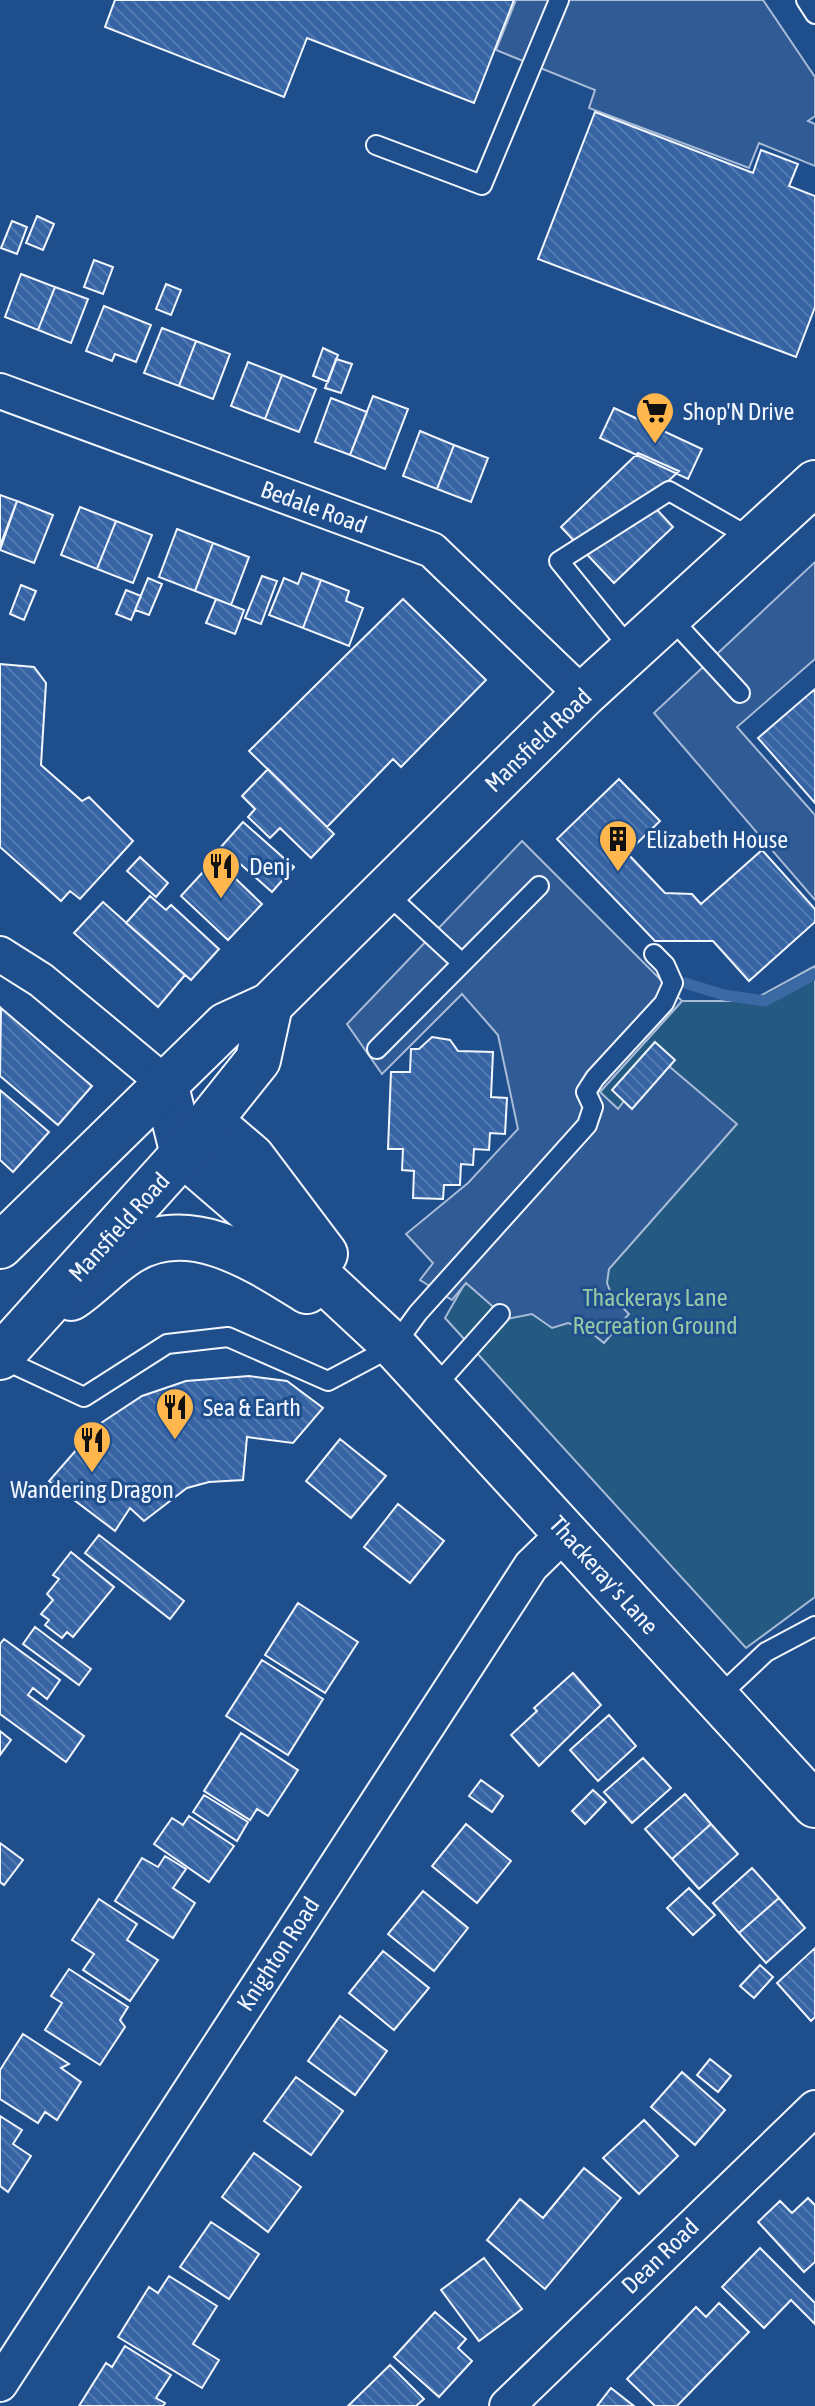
<svg xmlns="http://www.w3.org/2000/svg" width="815" height="2406" font-family="'Asap Condensed',sans-serif">
  <style>
    .green { fill: #245a82; stroke: #a8bbd7; stroke-width: 2 }
    .parking { fill: #305b95; stroke: #a8bbd7; stroke-width: 2 }
    .lines { fill: none; stroke-linecap: round; stroke-linejoin: round }
    .stream { stroke: #3b69a3; stroke-width: 11 }
    .building { fill: url(#building-back-hatch); stroke: #f2f6ff; stroke-width: 2 }
    .lane-casing { stroke: #f2f6ff; stroke-width: 22 }
    .street-casing { stroke: #f2f6ff; stroke-width: 38 }
    .primary-casing { stroke: #f2f6ff; stroke-width: 48 }
    .highway-casing { stroke: #f2f6ff; stroke-width: 48 }
    .lane { stroke: #1f4e8c; stroke-width: 18 }
    .street { stroke: #1f4e8c; stroke-width: 34 }
    .primary { stroke: #1f4e8c; stroke-width: 44 }
    .highway { stroke: #1f4e8c; stroke-width: 44 }
    .labels { text-anchor: middle; dominant-baseline: central; stroke-width: 6; stroke-linejoin: round; paint-order: stroke }
    .poi-label { font-size: 24px; fill: #f2f6ff; stroke: #1f4e8c; text-anchor: start }
    .street-label { font-size: 24px; fill: #f2f6ff; stroke: #1f4e8c }
    .park-label { font-size: 24px; fill: #97c8a6; stroke: #1f4e8c }
  </style>
  <defs>
    <pattern id="building-back-hatch" width="6" height="6" patternUnits="userSpaceOnUse" patternTransform="scale(2)"><rect width="6" height="6" fill="#3563a3"/><path d="M-1 5l2 2M0 0l6 6M5-1l2 2" fill="none" stroke="#537ab1"/></pattern>
  </defs>
  <rect width="100%" height="100%" fill="#1f4e8c"/>
  <path class="green" d="M815 966V1597L746 1648 445 1318 465 1283 617 1108 599 1092 682 1001H751Z"/>
  <path class="parking" d="M516 0H763L815 77V116L808 121 815 124V166L759 143 749 168 589 108 595 90 496 50Z
    M815 562V659L737 727 815 815V900L654 713Z
    M522 841 682 1001 600 1092 618 1109 657 1056 737 1124 609 1269 607 1283 612 1296 629 1314 604 1343 588 1330 568 1323 552 1328 532 1314 507 1319 466 1283 452 1300 420 1280 433 1263 406 1234 468 1183 518 1129 498 1035 462 994 382 1074 347 1024Z"/>
  <g class="lines">
    <path class="stream" d="M685 983 724 995 765 1001 815 974"/>
  </g>
  <path class="building" d="M115 0H514L474 103 307 38 284 97 105 27Z
    M595 112 753 173 761 150 798 164 789 186 815 196V307L796 357 538 259Z
    M37 216 54 224 43 250 26 243Z
    M12 221 27 227 17 254 1 248Z
    M94 260 113 267 103 294 84 287Z
    M21 274 55 287 38 330 5 317Z
    M166 284 181 290 171 315 156 309Z
    M55 287 88 299 71 343 38 330Z
    M104 306 151 325 136 362 115 354 112 361 86 351Z
    M162 328 196 341 179 386 144 373Z
    M196 341 230 354 213 399 179 386Z
    M323 348 338 355 328 382 313 376Z
    M336 359 352 364 341 393 325 388Z
    M248 362 282 375 265 419 231 406Z
    M282 375 316 389 299 432 265 419Z
    M373 396 408 409 385 469 350 455Z
    M331 398 367 412 350 455 315 442Z
    M614 408 702 449 688 479 600 438Z
    M420 431 454 445 437 489 403 476Z
    M454 445 488 458 471 502 437 489Z
    M638 453 679 471 648 500 673 527 614 583 561 527Z
    M0 495 17 501 0 546Z
    M17 501 53 515 34 563 0 550Z
    M80 507 116 521 97 569 61 555Z
    M116 521 152 535 133 583 97 569Z
    M177 529 213 543 195 591 159 577Z
    M213 543 249 557 231 605 195 591Z
    M302 573 321 580 303 628 269 615 284 578 298 584Z
    M262 576 277 581 261 624 245 618Z
    M148 578 162 584 149 615 135 610Z
    M321 580 349 591 346 601 363 608 349 646 303 628Z
    M21 585 36 591 24 620 10 614Z
    M126 590 141 596 131 620 116 614Z
    M216 599 244 610 235 634 206 623Z
    M403 599 486 680 401 767 393 759 327 827 249 751Z
    M0 664 34 667 46 683 41 765 82 801 89 797 133 841 80 899 70 891 61 901 0 847Z
    M815 689V803L758 738Z
    M268 769 334 834 311 858 280 828 270 838 248 817 255 809 242 796Z
    M619 779 660 821 627 853 665 893 692 894 701 904 762 850 815 909V922L749 981 713 941H655L557 839Z
    M243 822 294 867 272 892 221 847Z
    M140 857 168 883 156 897 127 871Z
    M215 859 262 904 228 940 181 896Z
    M150 896 166 910 171 905 219 949 191 980 126 923Z
    M103 902 185 975 158 1007 74 933Z
    M1 1008 92 1086 58 1125 0 1076Z
    M432 1037 450 1040 458 1051 493 1052 491 1097 507 1098 505 1134 490 1133 489 1150 474 1149 473 1165 461 1164 460 1185H444L443 1199 413 1198 414 1171 402 1170 403 1149H388L391 1072H410L411 1049H419Z
    M655 1042 675 1060 632 1109 612 1090Z
    M0 1090 49 1132 13 1172 0 1160Z
    M249 1376 287 1381 323 1408 293 1443 247 1437 243 1480 209 1482 187 1488 144 1521 130 1508 115 1531 49 1481 98 1425 142 1396 186 1381Z
    M340 1439 386 1476 351 1518 306 1481Z
    M398 1504 444 1541 410 1583 364 1547Z
    M99 1535 184 1601 170 1619 85 1553Z
    M71 1552 114 1587 73 1637 67 1632 62 1638 45 1625 49 1620 41 1614 53 1600 47 1594 59 1579 53 1575Z
    M298 1603 358 1642 325 1693 265 1655Z
    M35 1627 91 1669 79 1685 23 1644Z
    M4 1639 60 1680 47 1699 33 1688 28 1695 84 1736 66 1762 0 1714V1644Z
    M262 1660 323 1699 288 1755 226 1716Z
    M573 1673 601 1705 539 1766 511 1735 537 1711 534 1708Z
    M609 1715 636 1746 598 1781 570 1750Z
    M0 1731 11 1740 0 1755Z
    M241 1733 298 1770 268 1816 257 1809 250 1820 204 1791Z
    M643 1758 671 1788 632 1823 604 1792Z
    M481 1780 503 1796 492 1812 469 1796Z
    M593 1790 606 1802 585 1824 572 1811Z
    M685 1794 711 1824 672 1859 645 1829Z
    M204 1795 248 1822 237 1841 193 1812Z
    M189 1816 234 1846 209 1882 154 1844 172 1818 183 1825Z
    M466 1824 511 1861 477 1903 432 1866Z
    M711 1824 738 1854 699 1889 672 1859Z
    M0 1843 23 1860 4 1885 0 1882Z
    M165 1856 186 1869 173 1888 195 1903 173 1938 115 1901 142 1858 158 1867Z
    M752 1868 779 1898 739 1933 713 1903Z
    M689 1888 715 1915 693 1935 667 1908Z
    M423 1891 468 1928 434 1971 388 1934Z
    M779 1898 805 1928 766 1963 739 1933Z
    M99 1899 137 1924 127 1940 158 1960 130 2001 83 1970 94 1954 72 1940Z
    M815 1948V2017L811 2021 777 1983Z
    M383 1951 429 1988 394 2030 349 1993Z
    M760 1965 773 1977 754 1998 740 1986Z
    M69 1969 128 2007 120 2020 125 2027 100 2065 45 2030 62 2003 51 1996Z
    M340 2016 387 2051 355 2095 308 2061Z
    M23 2034 69 2064 61 2068 81 2082 57 2120 45 2112 38 2123 0 2099V2070Z
    M710 2059 731 2076 718 2092 697 2075Z
    M682 2072 725 2110 695 2145 651 2107Z
    M296 2077 343 2111 311 2155 264 2121Z
    M0 2116 22 2130 13 2144 31 2156 8 2192 0 2186Z
    M644 2120 678 2156 639 2194 603 2158Z
    M254 2153 301 2187 268 2232 222 2197Z
    M584 2168 621 2198 545 2289 487 2240 520 2199 543 2218Z
    M808 2198 815 2205V2262L804 2272 758 2222 780 2201 792 2213Z
    M211 2222 259 2254 229 2299 180 2267Z
    M760 2248 815 2303V2324L791 2300 764 2328 722 2287Z
    M484 2258 522 2309 479 2341 441 2290Z
    M169 2276 217 2306 193 2344 219 2360 202 2388 118 2337 149 2287 158 2293Z
    M719 2303 749 2332 677 2406H655L627 2379 696 2307 706 2317Z
    M435 2312 466 2339 458 2348 472 2361 439 2397 394 2357Z
    M125 2346 171 2375 156 2398 165 2403 163 2406H79L106 2363 112 2367Z
    M390 2365 424 2399 416 2406H348Z
    M611 2388 634 2406H597Z"/>
  <g class="lines">
    <defs>
      <path id="lane" d="M806 0 815 14
        M376 145 482 185 559 0
        M669 616 740 693
        M632 651 559 561 669 491 755 540
        M385 892 462 963
        M377 1049 539 886
        M0 1358 84 1397 167 1344 228 1337 328 1381 394 1346 418 1313 587 1125 593 1107 586 1092 595 1078 664 1003 673 983 665 965 654 954
        M433 1389 500 1314
        M716 1699 766 1652 815 1626"/>
      <path id="street" d="M0 391 432 550 583 695
        M0 954 41 980 165 1083
        M0 2384 531 1566 566 1532
        M507 2406 815 2108"/>
      <path id="primary" d="M165 1083 183 1154 247 1209 394 1346 815 1805
        M210 1121 252 1157 325 1254
        M71 1298C92 1284 108 1265 129 1252 189 1214 257 1260 307 1291"/>
      <path id="highway" d="M0 1246 226 1025 270 1005 583 695 815 483
        M0 1357 183 1154 258 1060 270 1005"/>
    </defs>
    <use href="#lane" class="lane-casing"/>
    <use href="#street" class="street-casing"/>
    <use href="#primary" class="primary-casing"/>
    <use href="#highway" class="highway-casing"/>
    <use href="#lane" class="lane"/>
    <use href="#street" class="street"/>
    <use href="#primary" class="primary"/>
    <use href="#highway" class="highway"/>
  </g>
  <defs>
    <symbol id="supermarket-pin" viewBox="-11 -11 22 30"><path d="M0 17L-7.5 6A9.5 9.5 0 1 1 7.5 6Z" fill="#ffb74d" stroke="#1f4e8c"/><path d="M-6-5.5h2.5l.6 2H6L4.5 2H-2.5L-4.4-4H-6ZM-1.5 3.2a1.3 1.3 0 1 0 .1 0ZM3 3.2a1.3 1.3 0 1 0 .1 0Z" fill="#111"/></symbol>
    <symbol id="building-pin" viewBox="-11 -11 22 30"><path d="M0 17L-7.5 6A9.5 9.5 0 1 1 7.5 6Z" fill="#ffb74d" stroke="#1f4e8c"/><path d="M-4-6H4V6H1V3H-1V6H-4ZM-2.5-4.3h1.7v1.8h-1.7ZM.8-4.3h1.7v1.8H.8ZM-2.5-1h1.7V.8h-1.7ZM.8-1h1.7V.8H.8Z" fill="#111"/></symbol>
    <symbol id="restaurant-pin" viewBox="-11 -11 22 30"><path d="M0 17L-7.5 6A9.5 9.5 0 1 1 7.5 6Z" fill="#ffb74d" stroke="#1f4e8c"/><path d="M-5-6h1v4h1v-4h1v4h1v-4h1v5L-1.5 .5V6h-2V.5L-5-1ZM5-6V6H3V1.5H1.5Q1.5-4 5-6Z" fill="#111"/></symbol>
  </defs>
  <g fill-rule="evenodd">
    <use href="#supermarket-pin" x="633" y="389" width="44" height="60"/>
    <use href="#building-pin" x="596" y="817" width="44" height="60"/>
    <use href="#restaurant-pin" x="199" y="844" width="44" height="60"/>
    <use href="#restaurant-pin" x="153" y="1385" width="44" height="60"/>
    <use href="#restaurant-pin" x="70" y="1418" width="44" height="60"/>
  </g>
  <g class="labels">
    <g class="poi-label">
      <text x="683" y="411">Shop'N Drive</text>
      <text x="646" y="839">Elizabeth House</text>
      <text x="249" y="866">Denj</text>
      <text x="203" y="1407">Sea &amp; Earth</text>
      <text x="92" y="1489" text-anchor="middle">Wandering Dragon</text>
    </g>
    <g class="street-label">
      <text transform="translate(314 507) rotate(20)">Bedale Road</text>
      <text transform="translate(538 740) rotate(-44)">Mansfield Road</text>
      <text transform="translate(119 1227) rotate(-48)">Mansfield Road</text>
      <text transform="translate(604 1575) rotate(48)">Thackeray's Lane</text>
      <text transform="translate(278 1954) rotate(-57)">Knighton Road</text>
      <text transform="translate(660 2256) rotate(-44)">Dean Road</text>
    </g>
    <g class="park-label">
      <text x="655" y="1297">Thackerays Lane<tspan x="655" dy="28">Recreation Ground</tspan></text>
    </g>
  </g>
</svg>
